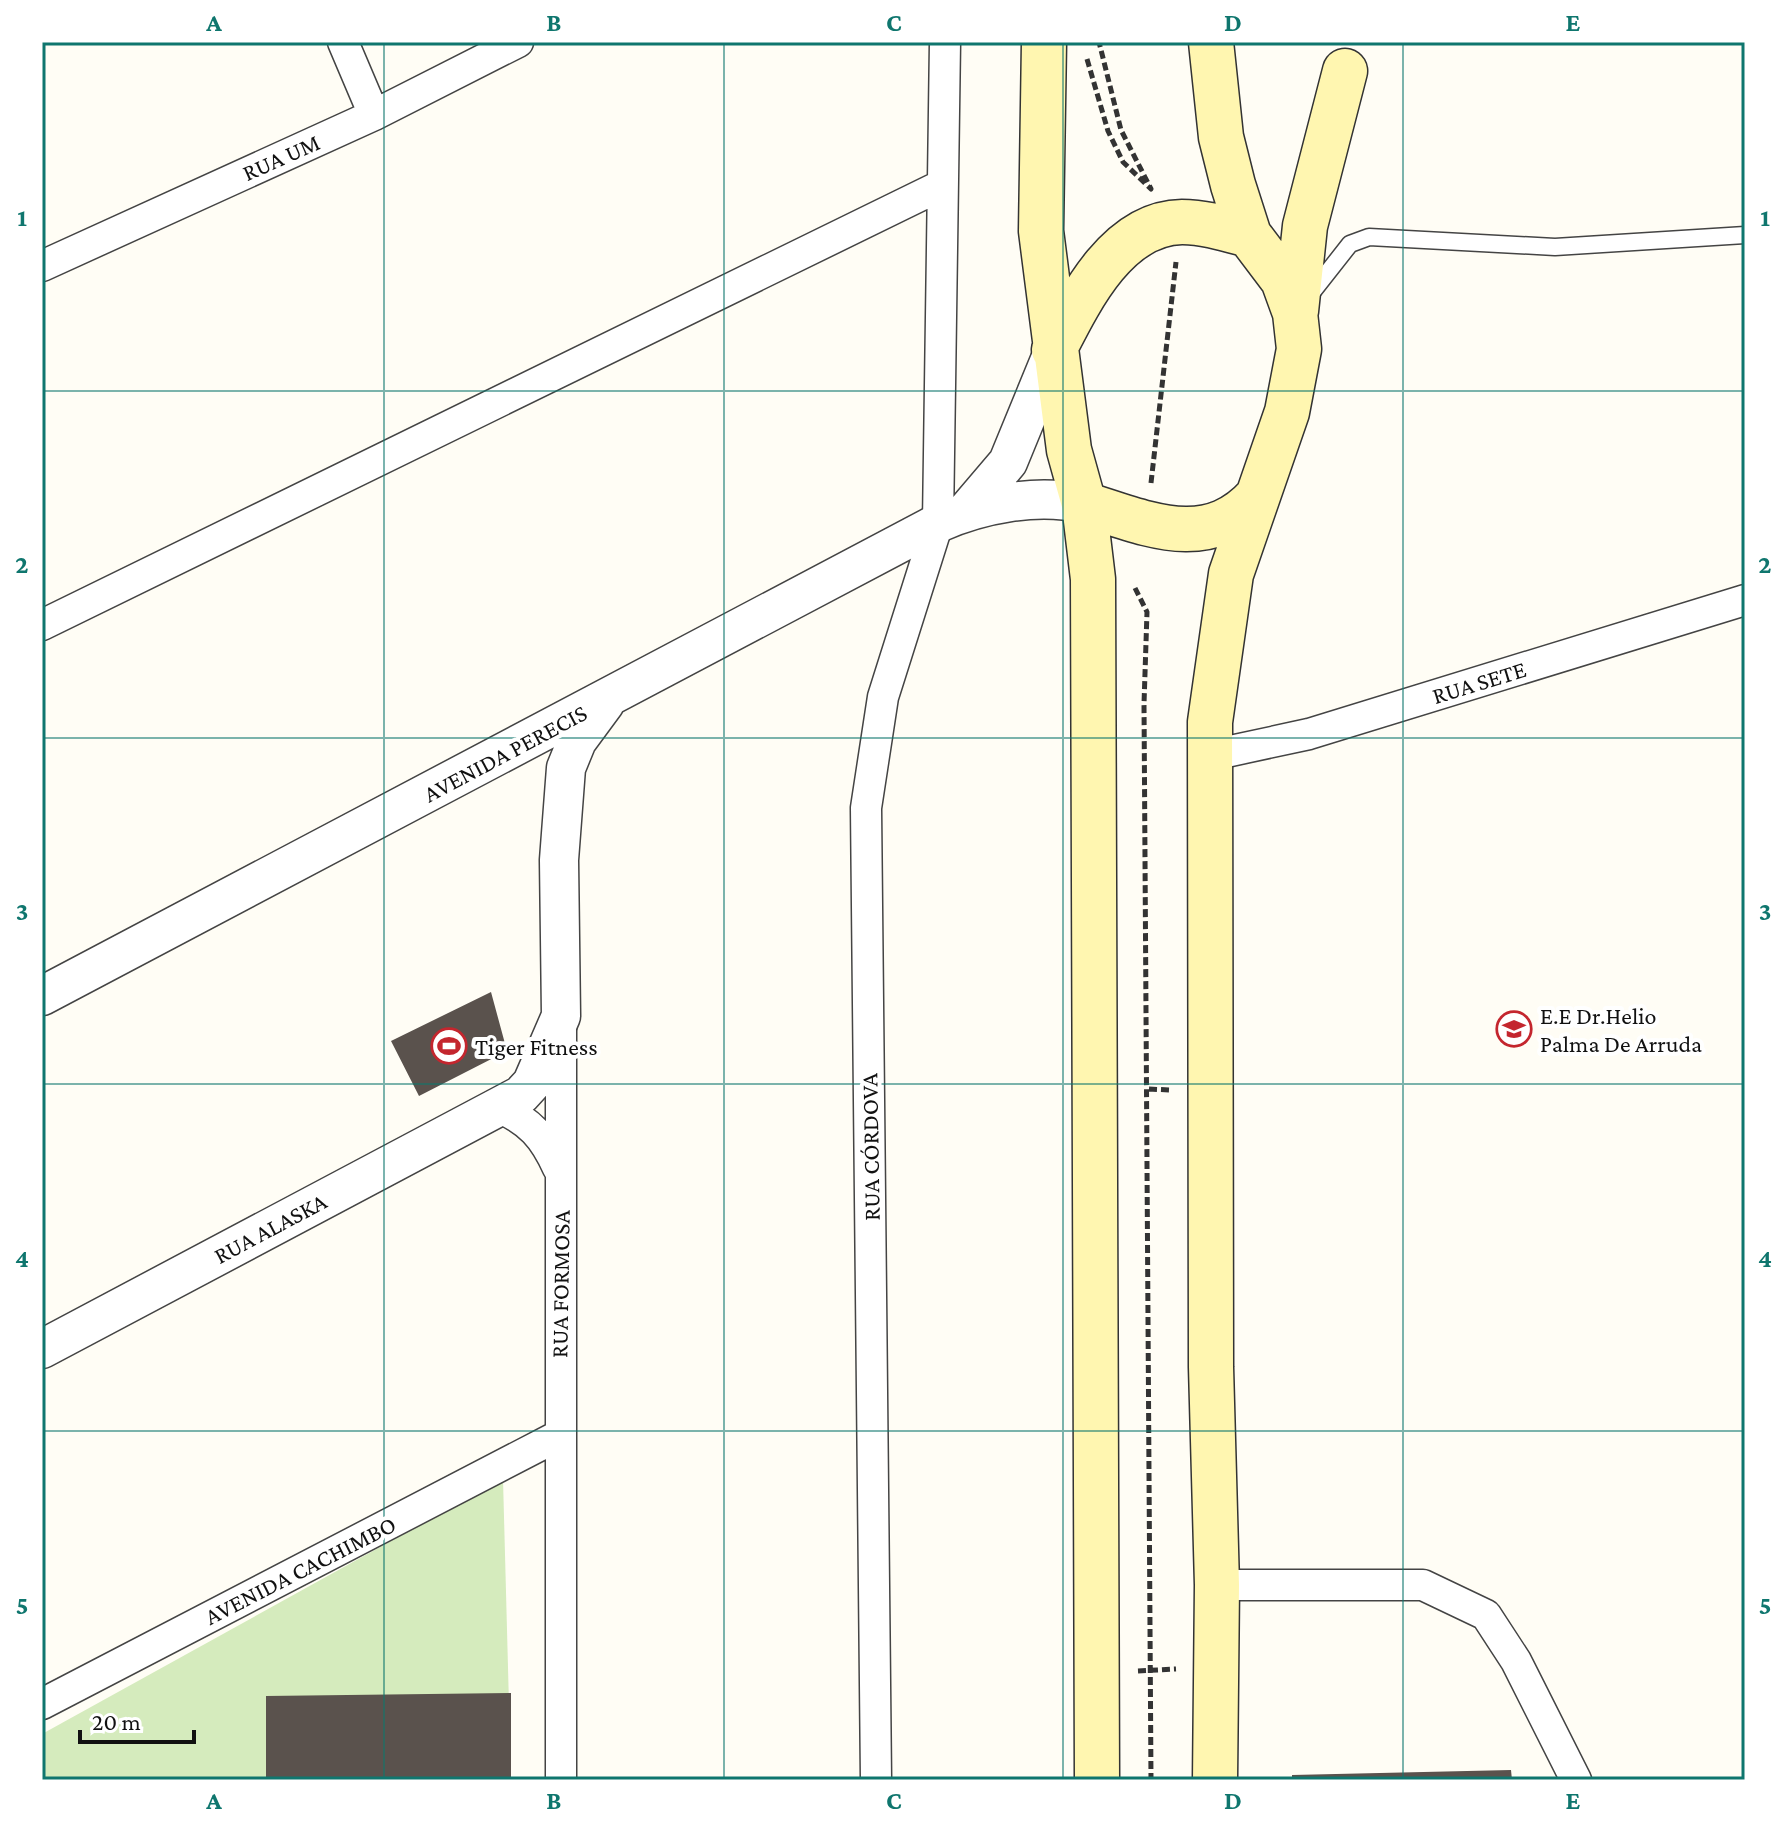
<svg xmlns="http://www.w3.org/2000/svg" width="1787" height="1822" font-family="'Crimson Pro',serif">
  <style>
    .green { fill: #d5ebbd }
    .building { fill: #5a524d }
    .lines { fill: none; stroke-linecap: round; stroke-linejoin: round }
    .service-casing { stroke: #444; stroke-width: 19 }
    .minor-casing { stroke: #444; stroke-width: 33 }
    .tertiary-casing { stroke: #444; stroke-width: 41 }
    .secondary-casing { stroke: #333; stroke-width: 47 }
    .path { stroke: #333; stroke-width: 5; stroke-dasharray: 8 4; stroke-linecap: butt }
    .service { stroke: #fff; stroke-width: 16 }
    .minor { stroke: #fff; stroke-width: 30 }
    .tertiary { stroke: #fff; stroke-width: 38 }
    .secondary { stroke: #fff6b0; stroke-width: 44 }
    .grid { fill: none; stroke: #0f766e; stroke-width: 2; stroke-opacity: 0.55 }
    .labels { text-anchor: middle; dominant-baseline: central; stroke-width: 8; stroke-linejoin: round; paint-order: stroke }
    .street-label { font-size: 24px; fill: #111; stroke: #fff }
    .poi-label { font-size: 24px; fill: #111; stroke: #fff; text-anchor: start }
    .neatline { fill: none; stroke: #0f766e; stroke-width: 3 }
    .grid-label { font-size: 26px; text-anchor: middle; font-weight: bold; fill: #0f766e }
  </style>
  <rect width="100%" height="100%" fill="#fffdf5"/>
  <path class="green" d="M503 1479 511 1780H42V1734Z"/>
  <path class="building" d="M491 992 507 1051 419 1096 391 1041Z
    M511 1693V1780H266V1696Z
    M1511 1770 1512 1780H1292V1775Z"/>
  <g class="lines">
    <defs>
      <path id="service" d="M1309 296 1350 244 1369 237 1555 247 1745 235"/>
      <path id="minor" d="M343 42 374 115
        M42 266 374 115 518 42
        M42 625 942 185
        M1212 755 1309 734 1745 600
        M498 1107C530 1121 544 1137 558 1168
        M1217 1585H1423L1486 1615 1516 1661 1576 1780
        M42 1704 558 1436
        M561 1780V1022
        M876 1780 866 808 883 697 938 523 945 42"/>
      <path id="tertiary" d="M968 509 1008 462 1054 350
        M42 996 938 523C981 504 1037 493 1084 504
        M42 1349 521 1095 532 1083 561 1016 559 860 566 768 577 741 605 703"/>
      <path id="secondary" d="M1044 42 1041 231 1069 450 1084 504 1093 579 1097 1780
        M1211 42 1221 137 1233 185 1249 235 1283 280 1295 313 1299 349 1287 412 1231 574 1210 722 1211 1367 1217 1585 1215 1780
        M1296 311 1305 226 1345 71
        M1054 350C1080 299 1117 223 1182 222 1205 222 1227 229 1249 235
        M1084 504C1146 523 1207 553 1258 496"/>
    </defs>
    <use href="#service" class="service-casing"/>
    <use href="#minor" class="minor-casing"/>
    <use href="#tertiary" class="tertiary-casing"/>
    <use href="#secondary" class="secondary-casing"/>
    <path class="path" d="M1087 59 1108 131 1123 162 1151 189 1121 130 1099 42
      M1151 483 1176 262
      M1135 588 1147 612 1144 704 1151 1780
      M1149 1089 1169 1090
      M1138 1671 1176 1669"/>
    <use href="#service" class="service"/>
    <use href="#minor" class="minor"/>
    <use href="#tertiary" class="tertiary"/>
    <use href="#secondary" class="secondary"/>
  </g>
  <path class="grid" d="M384 42V1780M724 42V1780M1063 42V1780M1403 42V1780M42 391H1745M42 738H1745M42 1084H1745M42 1431H1745"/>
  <defs>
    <symbol id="school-ring" viewBox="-11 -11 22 22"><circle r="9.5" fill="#fff" stroke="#c4262e" stroke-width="1.5"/><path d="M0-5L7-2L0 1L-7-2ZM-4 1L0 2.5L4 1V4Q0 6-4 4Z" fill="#c4262e"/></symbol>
    <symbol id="stadium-ring" viewBox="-11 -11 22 22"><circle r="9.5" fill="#fff" stroke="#c4262e" stroke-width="1.5"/><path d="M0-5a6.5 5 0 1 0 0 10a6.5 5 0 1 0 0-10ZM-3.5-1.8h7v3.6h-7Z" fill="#c4262e"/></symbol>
  </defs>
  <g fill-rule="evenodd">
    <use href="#school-ring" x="1494" y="1009" width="40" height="40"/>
    <use href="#stadium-ring" x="429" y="1026" width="40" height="40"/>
  </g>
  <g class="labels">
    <g class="street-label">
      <text transform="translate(281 157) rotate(-24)">RUA UM</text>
      <text transform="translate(1479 682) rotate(-17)">RUA SETE</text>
      <text transform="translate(505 753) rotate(-28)">AVENIDA PERECIS</text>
      <text transform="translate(870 1147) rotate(-91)">RUA CÓRDOVA</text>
      <text transform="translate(270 1228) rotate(-28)">RUA ALASKA</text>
      <text transform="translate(560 1284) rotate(-89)">RUA FORMOSA</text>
      <text transform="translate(300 1570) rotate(-27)">AVENIDA CACHIMBO</text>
    </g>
    <g class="poi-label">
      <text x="1540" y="1015">E.E Dr.Helio<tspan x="1540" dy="28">Palma De Arruda</tspan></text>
      <text x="475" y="1046">Tiger Fitness</text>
    </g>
  </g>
  <rect width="1787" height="1822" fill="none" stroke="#ffffff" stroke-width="88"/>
  <path d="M80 1730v12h114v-12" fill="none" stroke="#111111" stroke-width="4"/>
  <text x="92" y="1730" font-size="24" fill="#111111" stroke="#ffffff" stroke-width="6" paint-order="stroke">20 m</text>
  <rect x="44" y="44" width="1699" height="1734" class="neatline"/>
  <g class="grid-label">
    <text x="214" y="31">A</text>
    <text x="554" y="31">B</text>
    <text x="894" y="31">C</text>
    <text x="1233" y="31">D</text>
    <text x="1573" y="31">E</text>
    <text x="22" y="226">1</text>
    <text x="1765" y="226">1</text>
    <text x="22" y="573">2</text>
    <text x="1765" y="573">2</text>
    <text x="22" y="920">3</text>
    <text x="1765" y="920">3</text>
    <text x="22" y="1267">4</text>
    <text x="1765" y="1267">4</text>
    <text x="22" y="1614">5</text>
    <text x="1765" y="1614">5</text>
    <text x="214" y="1809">A</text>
    <text x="554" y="1809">B</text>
    <text x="894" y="1809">C</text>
    <text x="1233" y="1809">D</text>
    <text x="1573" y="1809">E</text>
  </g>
</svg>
